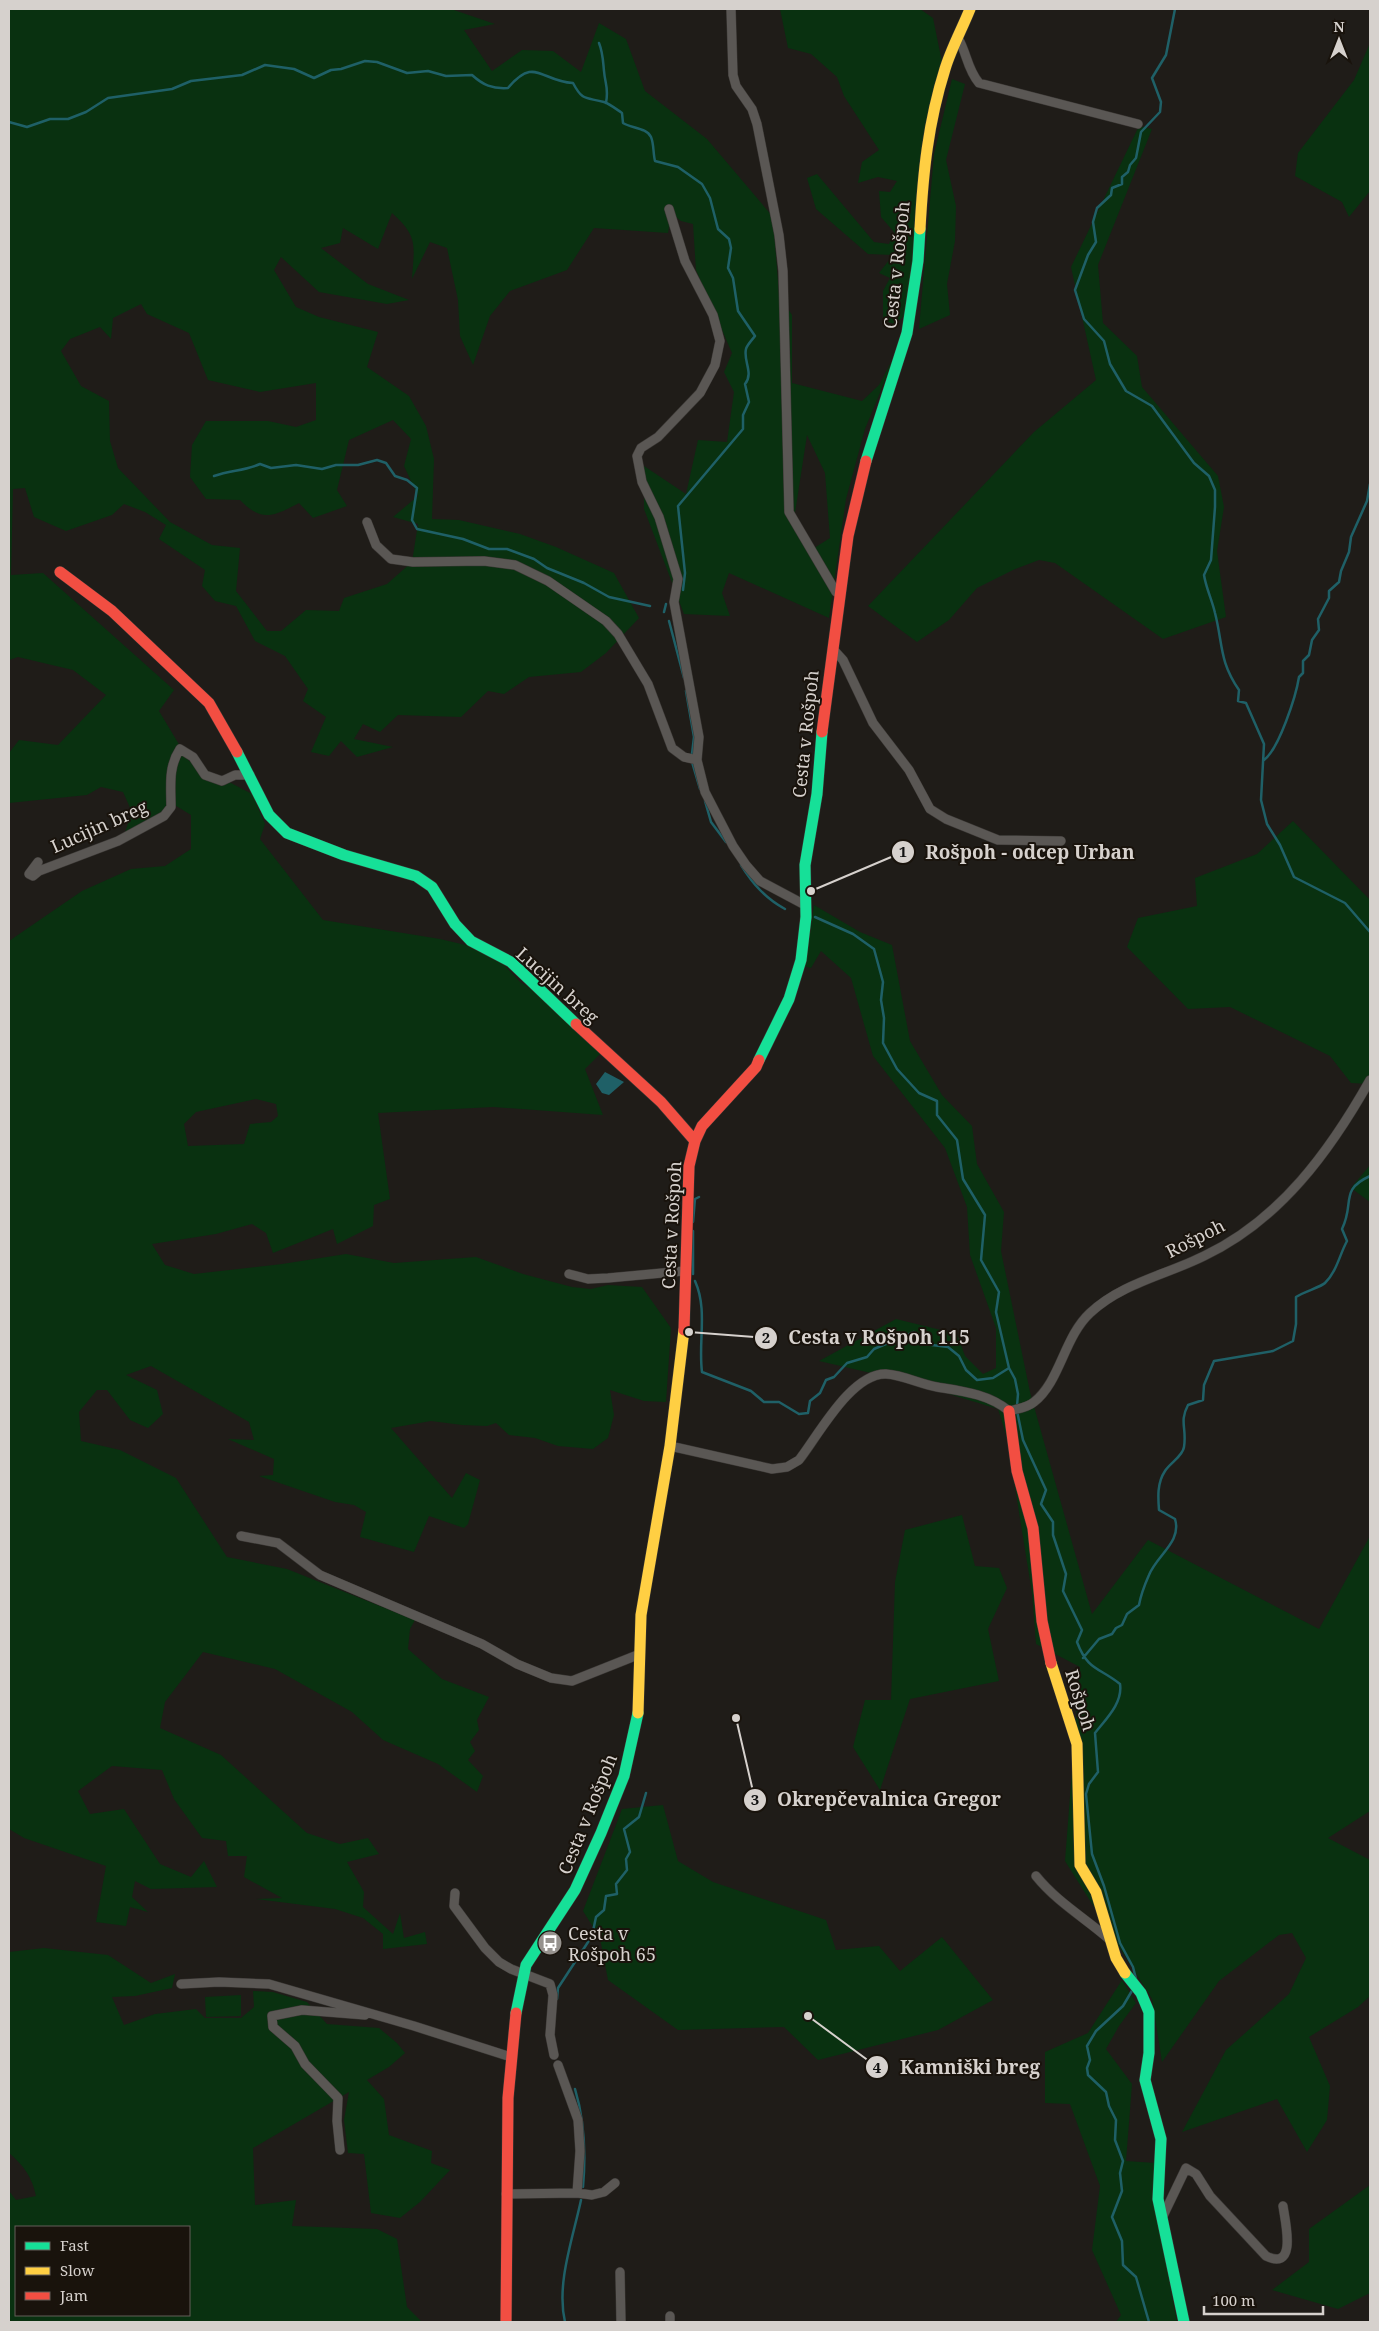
<svg xmlns="http://www.w3.org/2000/svg" width="1379" height="2331" font-family="'Noto Serif',serif">
  <style>
    .green { fill: #093110; fill-rule: evenodd }
    .water { fill: #1f6067 }
    .lines { fill: none; stroke-linecap: round; stroke-linejoin: round }
    .stream { stroke: #1f6067; stroke-width: 2.5 }
    .street-casing { stroke: #3a3734; stroke-width: 10 }
    .fast-casing { stroke: #3a3734; stroke-width: 12 }
    .slow-casing { stroke: #3a3734; stroke-width: 12 }
    .jam-casing { stroke: #3a3734; stroke-width: 12 }
    .street { stroke: #5a5754; stroke-width: 9 }
    .fast { stroke: #16e098; stroke-width: 11 }
    .slow { stroke: #ffcf43; stroke-width: 11 }
    .jam { stroke: #f24e42; stroke-width: 11 }
    .labels { text-anchor: middle; dominant-baseline: central; stroke-width: 4; stroke-linejoin: round; paint-order: stroke }
    .street-label { font-size: 18px; fill: #d6d1cd; stroke: #19130c }
    .poi-label { font-size: 18px; fill: #d6d1cd; stroke: #19130c; text-anchor: start }
    .leader { fill: none; stroke: #d6d1cd; stroke-width: 2 }
    .callout-dot { fill: #d6d1cd; stroke: #19130c; stroke-width: 2 }
    .mark-label { font-size: 15px; text-anchor: middle; font-weight: bold; fill: #111 }
    .callout-label { font-size: 19px; text-anchor: middle; font-weight: bold; fill: #d6d1cd; stroke: #19130c; stroke-width: 4; stroke-linejoin: round; paint-order: stroke }
  </style>
  <rect width="100%" height="100%" fill="#1f1c18"/>
  <path class="green" d="M9 9H451L495 24 464 30 492 71 522 50 553 51 581 72 599 23 626 39 645 91 707 139 773 217 779 295 792 315V383L862 401 879 385 898 349 865 429 846 499 829 618 729 573 722 593 730 616 684 614 644 509V466L686 494 698 440 727 442 734 392 724 372 732 353 696 270 693 224 681 221 671 213 668 233 594 228 567 270 510 291 490 316 473 365 460 336 458 300 447 248 430 242 412 279C414 246 419 237 392 213L378 249 343 228 340 243 321 248 368 284 409 300 387 304 319 292 281 257 274 270 296 307 319 317 378 332 367 367 409 396 426 426 434 459 432 519 459 520 520 534 556 547 614 573 639 618 606 653 581 672 529 677 504 694 488 691 461 717 398 715 380 732 363 724 354 739 393 747 357 757 341 741 329 756 311 752 326 717 303 701 308 689 285 656 255 641 236 606 215 601 202 586 205 570 159 539 166 525 145 512 124 504 112 515 66 531 34 517 25 488 13 489 11 575 43 573 174 690 159 711 189 761 252 794 265 824 260 839 323 920 440 939 491 951 520 982 545 998 601 1053 585 1069 603 1115 493 1107 378 1113 390 1199 374 1205 373 1226 337 1244 333 1229 273 1253 266 1233 252 1224 216 1234 152 1244 165 1265 194 1274 282 1264 346 1254 394 1263 476 1257 523 1274 572 1287 591 1289 608 1285 642 1287 671 1328 666 1402 644 1401 610 1390 614 1415 608 1438 593 1449 558 1446 535 1438 509 1435 496 1423 487 1426 462 1425 431 1421 391 1428 452 1498 466 1473 480 1480 468 1524 464 1528 429 1516 414 1552 360 1537 366 1512 354 1505 335 1502 259 1476 273 1475 274 1459 228 1439 254 1440 249 1422 151 1366 126 1375 157 1390 163 1414 148 1428 130 1420 107 1390H97L79 1412 81 1441 120 1450 176 1478 227 1557 287 1569 415 1620 410 1629 408 1649 442 1679 489 1697 477 1720 479 1730 470 1742 475 1751 468 1760 483 1776 477 1792 438 1764 383 1740 352 1712 275 1669 203 1652 165 1702 160 1728 221 1755 307 1833 340 1844 368 1838 379 1854 347 1862 364 1892 363 1907 393 1934 400 1913 404 1938 425 1932 427 1944 383 1949V1934L363 1918 335 1909 256 1899 282 1898 244 1877 247 1856H228L226 1841 202 1838 174 1799 162 1770 112 1766 78 1791 90 1814 124 1809 160 1864 191 1877 204 1861 217 1887 151 1889 135 1881 132 1897 148 1912 130 1907 126 1926 96 1922 106 1866 24 1838 9 1829V941L82 891 131 869 165 866 191 849V815L173 804 123 838 132 812 123 792 101 787 87 795 9 803V753L19 740 58 745 106 695 73 670 18 657 9 660ZM141 304 147 314 189 333 208 380 260 392 316 383V420L296 427 268 421H206L192 445 190 477 206 499 240 500C262 523 274 516 299 503L313 518 347 506 337 490 349 440 393 420 411 439 404 466 418 496 393 517 418 524 412 562 387 584 344 598 339 611 306 610 281 631H267L236 591 240 548 212 545 170 522 118 468 110 441 109 401 81 386 61 351 70 339 100 327 111 339 113 318ZM807 435 825 473 830 538 811 550 793 526ZM256 1099 276 1104 278 1116 271 1122 250 1124 244 1144 188 1146 184 1124 196 1112Z
    M780 9H920L933 18 942 62 917 224 906 315 894 324 883 320V291L890 278 879 273 893 255 868 254 816 209 807 178 817 174 874 242 889 244 894 232 881 217 879 191 890 192 897 181 878 177 858 183 862 162 879 150 844 96 837 77 811 54 788 48Z
    M1370 43V191L1349 217 1342 202 1295 176 1298 153 1354 80Z
    M952 79 965 84 946 160 956 206 955 241 947 284 950 315 919 329 934 154Z
    M1139 126 1152 129 1098 265 1103 323 1137 356 1142 387 1218 476 1224 507 1217 551 1226 617 1163 639 1055 563 1039 560 1013 570 977 588 949 620 917 642 868 606 1034 432 1096 380 1071 267Z
    M1293 821 1370 900V1084L1351 1083 1330 1056 1230 1007 1188 1009 1127 947 1138 918 1197 906 1195 878 1257 854Z
    M814 905 860 932 892 945 910 1041 942 1095 972 1126 977 1164 1004 1212 1001 1251 1030 1392 1092 1614 1148 1540 1319 1629 1370 1536V1811L1328 1838 1370 1860V1996L1358 2007 1309 2037 1330 2086 1327 2120 1307 2152 1277 2099 1182 2132 1226 2050 1289 1994 1306 1958 1292 1933 1279 1935 1219 1981 1162 2062 1152 1999 1065 1861 1080 1667 1036 1644 1032 1593 1007 1438 998 1409 910 1382 819 1361 896 1319 957 1334 965 1356 983 1374 996 1368V1328L970 1255 967 1207 945 1148 873 1056 851 978 821 951 811 968 803 966 809 941Z
    M1370 1165V1202L1351 1188Z
    M962 1515 975 1566 999 1568 1007 1588 988 1629 999 1681 910 1699 880 1790 853 1747 865 1700H891L895 1582 905 1530Z
    M663 1805 678 1861 713 1882 826 1920 836 1950 879 1946 900 1971 942 1937 993 2000 938 2030 818 2060 784 2027 678 2030 608 1980 600 1938 583 1911 622 1809Z
    M44 1948 108 1955 151 1983 175 1974 172 1988 135 1996 112 1997 124 2025 155 2014 196 2009 205 2018H241L254 2007 253 1991 273 1992 307 2002 327 2024 379 2028 397 2043 405 2053 389 2067 367 2080 384 2099 389 2135 432 2151 431 2163 450 2170 420 2202 400 2218 371 2213 364 2154 348 2153 344 2120 349 2092 253 2148 255 2205 296 2200 292 2226 377 2229 397 2239 407 2307 422 2322H9V2191L16 2200 36 2196C32 2177 24 2166 9 2153V1952ZM16 2227H189V2315H16Z
    M1122 1980 1136 2003 1119 2026 1106 2049 1132 2084 1126 2161 1156 2163 1155 2207 1177 2322H1116L1121 2315 1092 2250 1100 2186 1070 2104 1045 2103V2052L1088 2033Z
    M241 1995V2016L206 2017 205 1997Z
    M1370 2185V2293L1338 2309 1272 2290 1309 2262V2229Z"/>
  <path class="water" d="M605 1072 624 1082 609 1095 602 1093 596 1084Z"/>
  <g class="lines">
    <path class="stream" d="M1175 9 1166 55 1152 78 1161 102 1160 112 1141 132 1136 158 1130 165 1128 172 1122 177V184L1112 188 1111 195 1097 208 1093 222 1096 242 1088 255 1075 290 1084 319 1104 341 1110 364 1126 391 1152 406 1194 463 1209 476 1215 490V507L1211 560 1204 575C1206 588 1212 600 1215 613 1223 644 1219 661 1239 690L1238 701 1246 703 1264 744 1261 800 1267 824 1280 845 1294 877 1345 903 1370 932
      M599 43C603 53 603 61 604 71 605 84 609 88 606 103
      M9 122 27 127 50 119H68L86 112 108 98 172 89 191 81 242 75 265 65 294 69 314 78 331 70 341 69 365 61 377 62 407 73 428 71 446 76 472 75C483 85 492 89 508 88 535 56 540 81 573 83 583 102 586 97 604 102 610 104 616 109 622 113L623 123C631 128 647 128 651 137 654 144 653 153 655 161L678 167 702 184 710 198 718 229 729 239 731 248 728 268 733 278 738 311 755 336C752 340 747 345 746 349 743 361 754 373 745 384L749 402 743 415V429L678 506 685 573 683 590
      M214 476C231 470 244 471 260 464L271 468 296 465 322 469 336 465H358L377 460 386 463 395 476 407 480 417 488 412 520 417 529 463 539 489 549H507L534 559 547 568 584 583 609 597 650 606
      M664 612 666 604
      M669 621 684 678
      M686 691 694 737 692 754
      M1264 760C1279 749 1296 696 1299 677L1303 673V661L1309 655 1312 640 1319 630 1318 619 1329 598V591L1339 582 1341 571 1349 552 1351 537 1367 501 1370 484
      M692 762 700 789
      M705 801 711 822 726 842
      M741 865C753 884 765 898 785 909
      M815 917 853 934 874 949 883 982 881 1000 884 1018 883 1043 897 1069 919 1093 937 1101V1115L957 1140 963 1179 985 1215 981 1260 999 1292 996 1312 1009 1368 1015 1379 1018 1394 1017 1406
      M693 1222 695 1199 699 1197
      M693 1274V1231
      M695 1281C708 1310 698 1341 702 1372L751 1391 764 1402H779L799 1414 808 1413 810 1401 820 1393 826 1380 834 1377 847 1363 867 1357 874 1349 914 1332 932 1345 948 1347 959 1356 966 1370 977 1380 993 1378 1009 1368
      M1017 1411 1023 1440 1046 1490 1041 1504 1053 1522V1535L1066 1574 1063 1591 1082 1630 1077 1642C1088 1671 1099 1667 1120 1684 1123 1703 1106 1719 1095 1733L1098 1772 1089 1784 1086 1794 1092 1854 1104 1886 1120 1943 1133 1967 1136 1979
      M1083 1658 1099 1639 1112 1634 1116 1628 1122 1625 1127 1614 1139 1605C1141 1594 1145 1584 1149 1575 1157 1555 1182 1542 1175 1519L1159 1510C1158 1497 1157 1483 1165 1471 1170 1463 1183 1456 1184 1447 1187 1428 1179 1422 1188 1405L1203 1400 1204 1385 1214 1361 1273 1351 1293 1341 1296 1324V1297C1303 1292 1321 1287 1325 1283 1337 1271 1339 1256 1347 1241L1342 1229C1355 1203 1339 1190 1370 1176
      M1133 1989 1123 2006 1096 2031 1087 2046 1090 2060 1087 2068 1088 2075 1106 2092 1109 2106 1116 2120 1115 2140 1123 2161 1120 2173 1122 2191 1112 2217 1122 2241 1123 2265 1136 2277 1149 2322
      M557 1999 558 1988 592 1936 596 1917 604 1910 606 1896 617 1894 616 1884 627 1870 626 1859 630 1852 624 1829 639 1817 646 1793
      M575 2089C585 2122 586 2153 583 2187
      M565 2322C556 2284 573 2238 581 2200"/>
    <defs>
      <path id="street" d="M731 9 733 75 736 86 752 109 757 124 779 235 783 271 789 512 836 592 840 594
        M958 38C967 53 967 69 979 83L1138 124
        M669 209 685 261 713 315 720 341 715 365 700 393 658 437 641 448 637 456 642 482 659 517 678 579 674 602 699 737 697 760 705 792 733 846 746 865 760 881 805 905
        M367 522 376 545 391 559 413 562 484 561 515 565 548 581 606 621 618 634 648 684 672 748 684 757 697 760
        M833 649 843 660 873 723 909 770 930 809 946 819 998 840 1061 841
        M38 862 29 874 33 876 39 871 118 841 164 816 171 807C171 786 168 767 180 749L193 757 205 775 222 781 235 775H250
        M569 1274 588 1279 608 1278 684 1271
        M670 1446 772 1469 787 1467 799 1460C818 1436 851 1373 886 1374 903 1375 920 1384 937 1387 962 1391 989 1394 1009 1411 1017 1409 1027 1408 1034 1402 1060 1382 1064 1337 1090 1313 1122 1283 1166 1275 1204 1256 1280 1220 1330 1151 1370 1080
        M241 1536 278 1543 320 1575 482 1644 517 1664 551 1678 572 1681 640 1654
        M1036 1876C1057 1902 1085 1918 1110 1940
        M455 1893 454 1906 485 1948 499 1962 511 1969 550 1984 553 1995 550 2035 554 2055
        M181 1984 219 1982 269 1984 414 2026 511 2057
        M558 2065 578 2120 580 2151 577 2193
        M340 2150 337 2121 338 2098 305 2064 295 2046 273 2027 272 2016 302 2010 365 2015
        M506 2194 577 2193 592 2195 604 2192 615 2183
        M1162 2218 1186 2168 1196 2174 1210 2196 1266 2256C1298 2272 1285 2221 1283 2206
        M620 2272 621 2322
        M670 2316V2322"/>
      <path id="fast" d="M866 461 907 333 918 261 920 229
        M237 752 269 815 287 833 344 855 416 876 432 887 455 924 471 941 511 962 576 1024
        M759 1060 789 999 801 960 806 917 805 865 817 794 822 732
        M1125 1973 1141 1993 1149 2012V2053L1145 2080 1161 2139 1158 2199 1184 2322
        M516 2013 526 1965 575 1890 601 1833 624 1776 638 1713"/>
      <path id="slow" d="M920 229C923 173 928 123 945 69 951 49 962 29 970 9
        M1051 1663 1077 1744 1080 1865 1096 1892 1116 1958 1125 1973
        M638 1713 641 1615 670 1446 684 1330"/>
      <path id="jam" d="M60 572 112 611 209 703 237 752
        M822 732 848 536 866 461
        M576 1024 661 1102 695 1141
        M684 1330 689 1166 695 1141 702 1126 756 1067 759 1060
        M1009 1411 1017 1471 1033 1528 1042 1621 1051 1663
        M506 2322 508 2098 516 2013"/>
    </defs>
    <use href="#street" class="street-casing"/>
    <use href="#fast" class="fast-casing"/>
    <use href="#slow" class="slow-casing"/>
    <use href="#jam" class="jam-casing"/>
    <use href="#street" class="street"/>
    <use href="#fast" class="fast"/>
    <use href="#slow" class="slow"/>
    <use href="#jam" class="jam"/>
  </g>
  <defs>
    <symbol id="bus-disc" viewBox="-11 -11 22 22"><circle r="9.5" fill="#96928e" stroke="#19130c"/><path d="M-5-6H5V4H4V6H2V4H-2V6H-4V4H-5ZM-3.5-4V0h7V-4ZM-3.5 1.2v1.5H-2V1.2ZM2 1.2v1.5H3.5V1.2Z" fill="#fff"/></symbol>
  </defs>
  <g fill-rule="evenodd">
    <use href="#bus-disc" x="536" y="1929" width="28" height="28"/>
  </g>
  <g class="labels">
    <g class="street-label">
      <text transform="translate(896 265) rotate(-84)">Cesta v Rošpoh</text>
      <text transform="translate(805 734) rotate(-84)">Cesta v Rošpoh</text>
      <text transform="translate(99 826) rotate(-24)">Lucijin breg</text>
      <text transform="translate(558 985) rotate(42)">Lucijin breg</text>
      <text transform="translate(671 1225) rotate(-87)">Cesta v Rošpoh</text>
      <text transform="translate(1195 1238) rotate(-27)">Rošpoh</text>
      <text transform="translate(1081 1700) rotate(73)">Rošpoh</text>
      <text transform="translate(587 1814) rotate(-68)">Cesta v Rošpoh</text>
    </g>
    <g class="poi-label">
      <text x="568" y="1933">Cesta v<tspan x="568" dy="21">Rošpoh 65</tspan></text>
    </g>
  </g>
  <path class="leader" d="M811 891L903 852M689 1332L766 1338M736 1718L755 1800M808 2016L877 2067"/>
  <g class="callout-dot">
    <circle cx="811" cy="891" r="5"/>
    <circle cx="689" cy="1332" r="5"/>
    <circle cx="736" cy="1718" r="5"/>
    <circle cx="808" cy="2016" r="5"/>
    <circle cx="903" cy="852" r="12"/>
    <circle cx="766" cy="1338" r="12"/>
    <circle cx="755" cy="1800" r="12"/>
    <circle cx="877" cy="2067" r="12"/>
  </g>
  <g class="mark-label">
    <text x="903" y="857">1</text>
    <text x="766" y="1343">2</text>
    <text x="755" y="1805">3</text>
    <text x="877" y="2073">4</text>
  </g>
  <g class="callout-label">
    <text x="1030" y="859">Rošpoh - odcep Urban</text>
    <text x="879" y="1344">Cesta v Rošpoh 115</text>
    <text x="889" y="1806">Okrepčevalnica Gregor</text>
    <text x="970" y="2074">Kamniški breg</text>
  </g>
  <rect width="1379" height="2331" fill="none" stroke="#d6d1cd" stroke-width="20"/>
  <rect x="15" y="2226" width="175" height="90" fill="#19130c" stroke="#655f59"/>
  <rect x="25" y="2242" width="25" height="8" fill="#16e098" stroke="#655f59"/>
  <text x="60" y="2251" font-size="15" fill="#d6d1cd">Fast</text>
  <rect x="25" y="2267" width="25" height="8" fill="#ffcf43" stroke="#655f59"/>
  <text x="60" y="2276" font-size="15" fill="#d6d1cd">Slow</text>
  <rect x="25" y="2292" width="25" height="8" fill="#f24e42" stroke="#655f59"/>
  <text x="60" y="2301" font-size="15" fill="#d6d1cd">Jam</text>
  <g transform="translate(1339 40)" stroke="#19130c" stroke-width="4" paint-order="stroke">
  <path d="M0-4L9 19L0 12L-9 19Z" fill="#d6d1cd"/>
  <text y="-8" font-size="14" font-weight="bold" text-anchor="middle" fill="#d6d1cd">N</text>
  </g>
  <path d="M1204 2306v8h119v-8" fill="none" stroke="#d6d1cd" stroke-width="2.5"/>
  <text x="1212" y="2306" font-size="15" fill="#d6d1cd" stroke="#19130c" stroke-width="4" paint-order="stroke">100 m</text>
</svg>
